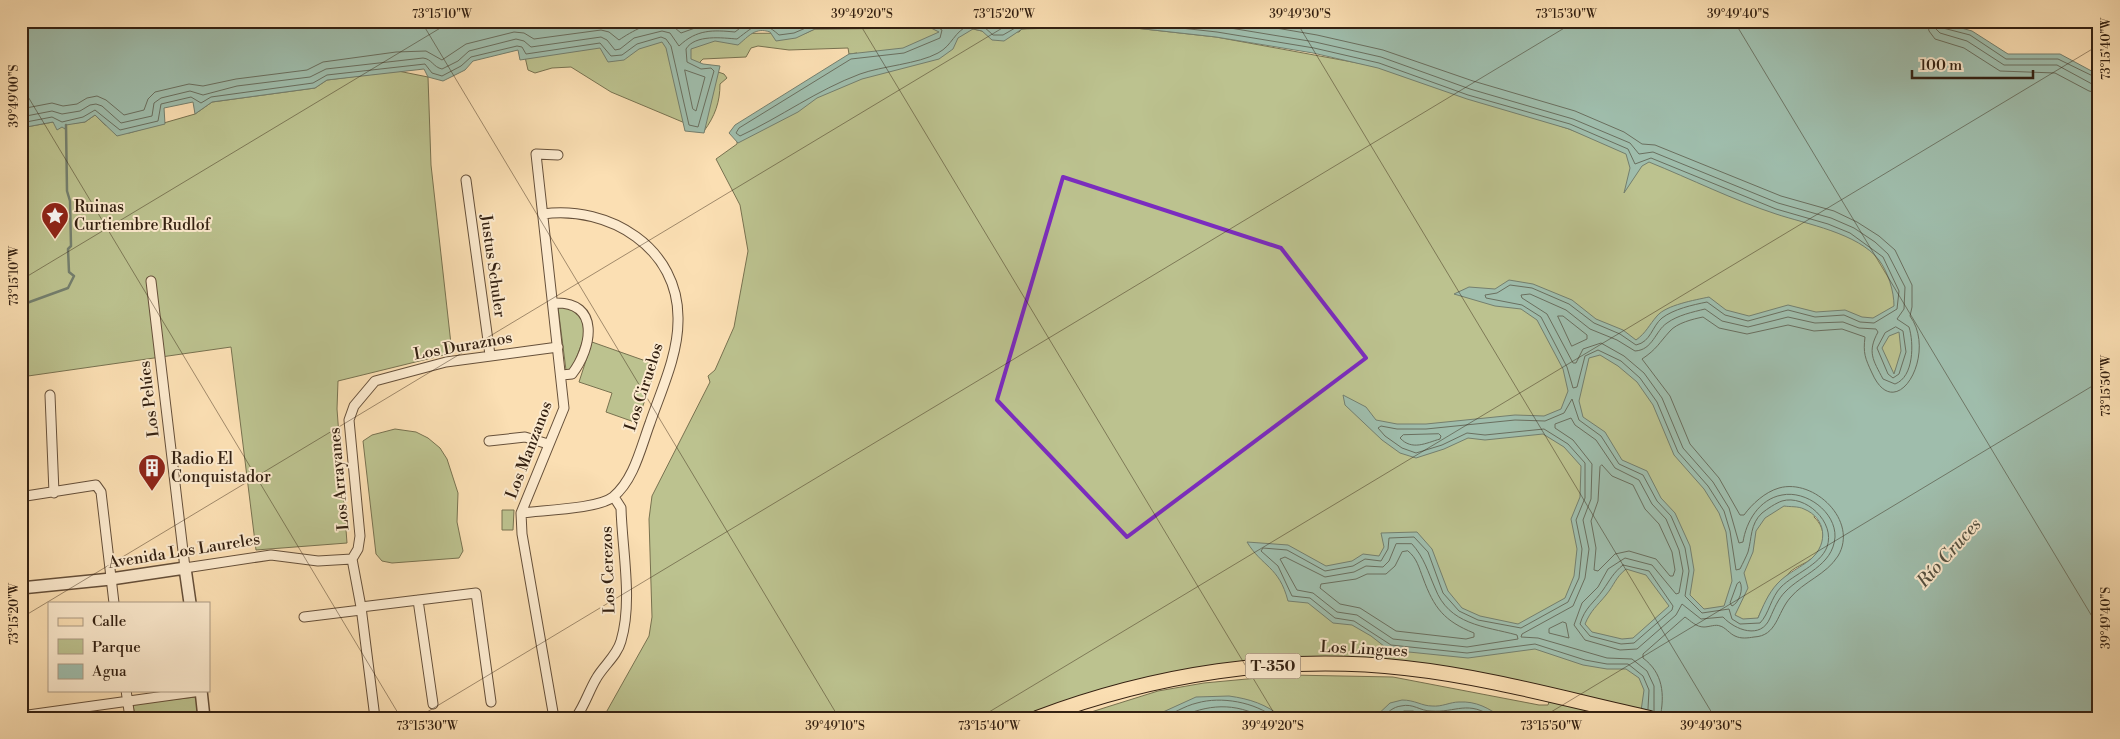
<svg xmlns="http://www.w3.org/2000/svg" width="2120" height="739" font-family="'Libre Bodoni',serif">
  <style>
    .green { fill: #bcc28f; stroke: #787250 }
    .water { fill: #9fbdac; stroke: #747f6e; fill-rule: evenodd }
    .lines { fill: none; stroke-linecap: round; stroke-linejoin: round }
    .shore { stroke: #6a6f5f; stroke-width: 1 }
    .stream { stroke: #747f6e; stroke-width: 2.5 }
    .minor-casing { stroke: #66503a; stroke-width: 11 }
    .tertiary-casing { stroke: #66503a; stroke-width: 14 }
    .primary-casing { stroke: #342112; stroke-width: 16 }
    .minor { stroke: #fceace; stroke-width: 9 }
    .tertiary { stroke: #fceace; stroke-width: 11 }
    .primary { stroke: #fbdfb3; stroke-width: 14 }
    .marked { fill: none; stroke: #7b2cbf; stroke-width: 4; stroke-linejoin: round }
    .ticks { fill: none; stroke: #342112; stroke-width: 1; stroke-opacity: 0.45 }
    .labels { text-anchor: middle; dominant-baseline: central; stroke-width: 4; stroke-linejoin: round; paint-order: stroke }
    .shield { fill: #fceace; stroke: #705d4a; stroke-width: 1 }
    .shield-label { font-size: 15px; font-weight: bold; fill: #342112 }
    .poi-label { font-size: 16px; fill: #342112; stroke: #fceace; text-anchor: start }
    .street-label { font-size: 16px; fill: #342112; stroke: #fceace }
    .water-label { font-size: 18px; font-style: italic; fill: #545040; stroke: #fceace }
    .neatline { fill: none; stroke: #342112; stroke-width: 2 }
    .ticks-label { font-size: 12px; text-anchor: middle; fill: #342112 }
  </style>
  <rect width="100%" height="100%" fill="#fbdfb3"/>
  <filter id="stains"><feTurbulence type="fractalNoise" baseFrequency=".004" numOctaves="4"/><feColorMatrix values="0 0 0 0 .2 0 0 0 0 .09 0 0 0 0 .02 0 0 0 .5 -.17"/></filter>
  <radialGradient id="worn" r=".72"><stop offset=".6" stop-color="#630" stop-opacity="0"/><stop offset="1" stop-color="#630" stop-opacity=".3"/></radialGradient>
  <path class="green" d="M1051 26H1117L1216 37 1396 70 1569 129 1867 241 1891 259 1912 335 1893 375 1814 517C1827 529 1826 547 1811 559 1805 564 1797 566 1791 571 1779 584 1764 602 1758 618L1684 718H1072L1158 691 1204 683 1290 675 1393 677 1539 705H1548L1551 696 1443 670H1214L1044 718H603L649 636 652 617 649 519 652 496 710 382 708 376 715 370 734 327 748 251 740 205 716 159 737 144V138L857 53 849 54 848 48 789 50 758 46 751 48 746 57 703 59 700 62 701 66 724 74 727 78 720 84C720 102 715 116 704 131L611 92 571 67 552 68 535 73 528 70 525 57 646 34 806 33 815 29 932 28C944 35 961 34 973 29L982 31 1019 32 1022 29Z
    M398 71 428 77 431 165 452 353 338 381 337 409 347 543 256 550 231 347 21 377V128L53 122 56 125 85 122 95 115 105 125 129 133 195 114 212 102 315 88 327 80Z
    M563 305 584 317 587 329 572 370H566L558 307Z
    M592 342 657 365 637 423 606 412 612 393 579 382Z
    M395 429 416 432 428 438 440 448 447 459 458 493 457 522 463 551 459 558 392 563 382 561 376 554 363 441 372 435Z
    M502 510H514L513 530H502Z
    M196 697 198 718H135L133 704Z"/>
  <path class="water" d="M21 21H1937L1972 31 2008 54H2060L2099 75V706L2090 718H1640L1644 690 1639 678 1626 669H1607L1583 665 1535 649 1468 658 1389 650 1371 636 1352 625 1333 623 1308 603 1288 601C1279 566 1262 567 1247 542L1288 545 1326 566 1352 561 1363 554 1379 556 1384 547 1381 533 1417 532 1432 549 1448 591 1462 608 1480 616 1518 624 1565 598 1574 576 1577 549 1571 519 1580 497 1581 466 1564 447 1543 434 1485 440 1468 438 1444 449 1416 458 1400 453 1382 440 1345 405 1343 395 1366 407 1376 420 1397 424H1426L1515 415 1544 416 1561 409 1568 391 1563 369 1537 320 1521 309 1495 306 1454 294 1469 287 1495 289 1509 280 1533 284 1572 300 1596 319 1623 330 1636 340C1646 333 1649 325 1657 316 1666 305 1695 300 1709 297L1726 310 1749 316 1788 305 1816 312 1845 310 1862 317 1873 318 1894 306C1894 291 1888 272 1879 260 1858 233 1806 224 1776 214 1733 200 1691 179 1649 162L1642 166 1624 193 1630 168 1626 154 1569 129 1467 99 1378 68 1313 53 1216 37 1117 26 1022 29 1004 41 992 40 982 31 973 29 958 38 953 49 939 59 862 79 817 98 798 112 738 143 729 133 735 125 849 54 903 48 939 32 931 28 815 29 796 38 776 41 770 32C755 27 749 36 738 45L715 41 691 49V59L703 64 720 66 704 133 685 131 666 48 662 42 639 49 624 60 608 62 600 48 520 60 518 50 473 61 465 70 443 81 428 77 424 69 327 80 315 88 212 102 195 114 193 102 164 108 165 124 117 136 95 115 85 122 66 125 65 129 62 127 57 130 53 122 21 128ZM1899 332 1901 351 1894 374 1882 348 1889 336ZM1600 355 1618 366 1637 382 1653 405 1674 455 1704 489 1719 513 1726 532 1732 581 1724 606 1704 609 1690 595 1694 570 1690 546 1675 513 1661 498 1647 471 1622 460 1605 432 1583 417 1579 401 1589 358ZM1784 506C1790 507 1798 506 1804 509 1826 518 1829 543 1811 559 1800 568 1787 573 1777 584 1768 594 1763 606 1758 618L1743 619 1735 615 1748 588 1744 573 1753 552 1756 531 1765 518ZM1626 569 1646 575 1669 606 1633 638 1622 639 1592 632 1585 624C1591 610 1597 606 1606 595 1615 584 1615 578 1626 569Z
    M1229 696C1250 699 1266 704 1283 718H1143L1163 712 1196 697Z
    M1402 700C1415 700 1422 706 1432 706 1442 707 1450 702 1459 702 1476 701 1489 708 1502 718H1374L1390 703Z"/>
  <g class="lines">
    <path class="shore" d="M1174 21 1218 26 1315 42 1381 57 1470 89 1573 119 1630 143 1639 154 1653 152 1778 203 1831 218 1854 228 1875 242 1888 254 1905 287 1904 309 1897 319 1909 327C1914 343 1914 377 1895 384L1883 379C1873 360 1867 352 1878 332L1876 329 1859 328 1843 322 1815 323 1788 317 1748 327 1722 321 1705 309C1693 312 1678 315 1667 323 1655 331 1653 350 1635 351L1617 340 1590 329 1566 310 1530 294 1521 295 1522 298 1547 314 1573 363H1576L1583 349 1601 343 1624 356 1644 373 1662 398 1683 448 1713 482 1729 508 1739 543 1743 542C1746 522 1759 499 1782 495 1806 490 1836 512 1835 537 1833 566 1802 574 1785 592 1778 599 1774 609 1770 618 1761 640 1735 630 1723 617L1701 619 1682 604 1676 615 1637 649 1620 650 1585 640 1574 625 1582 603 1598 587 1608 569 1625 558 1652 565 1676 594 1679 593 1683 571 1679 550 1666 519 1652 504 1639 480 1615 468 1596 440 1575 425 1571 418 1555 424V428L1573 440 1592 464 1591 499 1583 520 1589 549 1585 578 1573 606 1522 634 1521 637 1538 638 1607 658 1632 659 1647 671 1654 686V711
      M1235 21 1317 35 1383 50 1473 81 1575 111 1624 132 1642 144 1655 145 1781 196 1834 211 1857 222 1879 236 1895 250 1912 285V307L1910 316C1938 354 1896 427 1872 373 1865 358 1863 353 1865 337L1842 329 1814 331 1788 325 1747 334 1719 328 1703 317C1693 319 1677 323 1670 331 1659 343 1657 349 1642 359L1670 396 1690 444 1719 478 1740 515H1744C1752 504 1765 492 1779 488 1814 478 1859 521 1838 556 1826 575 1804 581 1790 598 1777 613 1777 636 1754 637 1748 638 1741 639 1735 636 1730 634 1725 627 1720 626 1716 624 1709 627 1704 627 1696 627 1691 621 1685 617L1643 654V658C1663 673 1665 694 1660 718
      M1927 21 1929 31 1935 39 1964 48 2000 71 2055 73 2089 91 2099 93
      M1934 21 1935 28 1940 33 1967 41 2004 65H2057L2092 84 2099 85
      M1940 21 1943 28 1970 35 2006 59H2058L2099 79
      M685 70 705 77 696 111 693 109Z
      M21 109 52 103 63 106 77 104 87 98 97 96 106 100 124 115 144 110 148 99 155 92 189 84 203 86 236 79 307 70 323 62 396 52 426 51 442 60 466 44 514 32 524 33 534 39 601 30 609 32 619 40C631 32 652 19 668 24 674 26 677 30 681 33L712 22 732 24 737 21
      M21 117 52 111 62 114 80 111 90 105 96 104 102 106 121 123 152 116 154 103 161 98 190 91 203 95 237 86 310 77 326 69 423 58C432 59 433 67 442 69L458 61 469 51 516 39 524 41 531 47 601 37 607 40 615 50 620 49 634 38 662 31 670 33 679 46C697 29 713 30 735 32L749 21
      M21 123 52 117 62 122 83 117 95 110 120 130 158 121 161 104 191 97 201 103 211 97 313 83 327 75 425 64 432 73 442 76 461 66 471 57 517 46 522 47 526 54 600 43 611 56 622 55 637 44 661 37 666 39 671 46 689 125 698 127 714 71 711 68 701 69 687 62 686 49C695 34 723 38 737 39 756 25 760 18 779 35L794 33 815 24 931 23 942 30 940 38 904 53 851 59 739 128 736 133 740 136C781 117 817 90 860 74 882 66 918 64 938 53 953 45 953 32 971 24L983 26 993 35H1003L1022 24 1117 21 1217 32 1314 48 1379 63 1468 95 1570 124 1628 149 1635 164 1651 158 1776 209 1828 224 1850 233 1883 257 1899 291 1897 309 1874 323 1860 322 1844 315 1815 317 1788 310 1748 321 1725 315 1707 302C1692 305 1674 309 1662 318 1652 326 1651 342 1636 345L1620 334 1594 323 1569 304 1532 288 1510 285 1497 293 1485 295 1486 298 1522 305 1541 317 1567 367 1573 388 1577 387 1585 356 1598 350 1621 361 1640 378 1657 402 1678 452 1708 486 1724 511 1730 531 1736 570 1740 569C1743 563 1746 557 1748 552 1752 538 1750 524 1762 513 1767 509 1776 503 1782 501 1805 494 1836 522 1827 547 1820 565 1794 574 1781 587 1771 597 1769 614 1760 623L1740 624 1732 619 1729 609 1702 613 1685 596 1689 571 1685 548 1671 516 1657 501 1643 475 1619 464 1601 436 1579 420 1572 399 1564 413 1545 421 1515 420 1426 429H1397L1381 426 1378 428 1385 436 1402 448 1416 453 1442 445 1467 433 1485 435 1544 429 1568 444 1585 463V498L1576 520 1582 549 1579 578 1568 602 1521 628 1478 620 1459 611 1443 593 1428 552 1414 537 1389 538 1388 549 1381 561 1365 559 1353 566 1325 571 1287 550 1263 548 1261 551 1278 566 1292 596 1310 598 1335 618 1354 621 1391 645 1467 653 1535 644 1585 660 1607 664H1628L1643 676 1649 690 1648 709
      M1558 316H1563L1587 335V339L1572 346Z
      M1896 327 1903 331 1906 352 1899 374 1893 378 1888 374 1877 348 1885 333Z
      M1439 434 1441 436 1440 439C1426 443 1412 451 1400 438L1403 435Z
      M1602 465 1612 476 1633 485 1645 509 1659 524 1672 552 1675 570 1673 576H1670L1656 559 1629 551 1615 554 1598 571 1594 570 1596 548 1591 521 1598 501 1600 467Z
      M1412 544C1424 557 1428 572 1435 588 1449 625 1484 626 1517 635L1518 639 1467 647 1393 639 1357 615 1337 612 1313 593 1297 590 1280 559 1285 557 1325 577 1354 572 1366 566 1383 567 1389 561 1396 544Z
      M1408 551C1417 558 1419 568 1423 578 1434 608 1444 621 1474 633V637L1466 639 1396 631 1360 608 1340 604 1320 588 1321 584 1356 579 1367 574H1386L1395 566 1402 552Z
      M1623 565 1649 571 1673 606 1672 610 1634 643 1621 644 1590 636 1580 624C1585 607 1594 603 1603 590 1610 580 1613 573 1623 565Z
      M1740 582C1744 589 1739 603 1732 606L1730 603 1737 584Z
      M1563 622 1566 623 1569 638 1549 633V629Z
      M1161 718C1173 714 1184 706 1197 703 1221 696 1255 702 1275 718
      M1178 718C1208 704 1234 702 1264 718
      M1196 718 1228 715 1248 718
      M1382 718C1388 712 1393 707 1401 706 1413 703 1420 711 1431 711 1456 713 1468 699 1494 718
      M1391 718 1404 711H1413L1429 718 1460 713 1483 718"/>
    <path class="stream" d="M21 307 24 304 68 288 74 276 69 272 68 249 71 246 70 201 67 191 66 125"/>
    <defs>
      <path id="minor" d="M466 180 490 355
        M151 281 185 568 271 555 318 561 352 559
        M554 303C601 301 592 348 572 374L562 375
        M50 395 54 493
        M489 441 525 437 548 444
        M26 496 96 485 101 492 114 603
        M521 513C543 510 598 509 613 497 634 480 641 447 650 423 661 391 678 355 678 321 680 248 609 205 543 214
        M418 600 433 704
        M361 607 476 593 491 702
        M304 617 361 610
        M126 690 130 718
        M21 716 201 691
        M375 718 361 607 352 559 358 549 360 536 349 420 354 406 375 381 446 362 558 347
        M554 718 522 534 521 513 564 408 536 154 558 155
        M571 718 577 716C585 704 589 691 596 679 603 666 617 656 621 641 633 601 622 549 621 508L614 497"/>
      <path id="tertiary" d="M21 588 111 579 185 568 190 603
        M201 690 204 718"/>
      <path id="primary" d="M1037 718C1154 674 1280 654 1405 668 1488 677 1569 700 1650 718"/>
    </defs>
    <use href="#minor" class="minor-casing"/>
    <use href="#tertiary" class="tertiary-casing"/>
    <use href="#primary" class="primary-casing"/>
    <use href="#minor" class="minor"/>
    <use href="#tertiary" class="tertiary"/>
    <use href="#primary" class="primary"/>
  </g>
  <path class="marked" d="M1063 177 1281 248 1366 358 1127 537 997 400Z"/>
  <path class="ticks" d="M421 21 839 718M858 21 1277 718M1296 21 1715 718M1734 21 2099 628M21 85 401 718M21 280 452 21M21 618 1014 21M417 718 1576 21M979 718 2099 45M1541 718 2099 382"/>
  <defs>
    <symbol id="sight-pin" viewBox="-11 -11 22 30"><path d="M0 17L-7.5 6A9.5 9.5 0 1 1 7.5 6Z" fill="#8f2418" stroke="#fceace"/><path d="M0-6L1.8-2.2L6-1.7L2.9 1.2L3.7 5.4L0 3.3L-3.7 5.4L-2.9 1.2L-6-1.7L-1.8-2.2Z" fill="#fff"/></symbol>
    <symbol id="building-pin" viewBox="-11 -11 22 30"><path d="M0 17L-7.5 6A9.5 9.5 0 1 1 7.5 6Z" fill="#8f2418" stroke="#fceace"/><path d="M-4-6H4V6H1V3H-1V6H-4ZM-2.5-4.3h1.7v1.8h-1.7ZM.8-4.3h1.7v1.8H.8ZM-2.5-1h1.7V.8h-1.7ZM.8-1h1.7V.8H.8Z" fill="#fff"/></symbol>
  </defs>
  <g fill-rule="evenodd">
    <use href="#sight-pin" x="39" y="200" width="32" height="43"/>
    <use href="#building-pin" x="136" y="452" width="32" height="43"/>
  </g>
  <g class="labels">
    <rect class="shield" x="1245.5" y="653.5" width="55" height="25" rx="4"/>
    <g class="shield-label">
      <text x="1273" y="666">T-350</text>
    </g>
    <g class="poi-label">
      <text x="74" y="207">Ruinas<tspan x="74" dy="18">Curtiembre Rudlof</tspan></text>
      <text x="171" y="459">Radio El<tspan x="171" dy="18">Conquistador</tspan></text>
    </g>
    <g class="street-label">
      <text transform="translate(493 266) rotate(82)">Justus Schuler</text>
      <text transform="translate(463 346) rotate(-10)">Los Duraznos</text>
      <text transform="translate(644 387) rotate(-72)">Los Ciruelos</text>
      <text transform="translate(149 399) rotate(-97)">Los Pelúes</text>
      <text transform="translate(529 450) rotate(-69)">Los Manzanos</text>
      <text transform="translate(339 479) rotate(-95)">Los Arrayanes</text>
      <text transform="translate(184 551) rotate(-9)">Avenida Los Laureles</text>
      <text transform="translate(608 570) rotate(-92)">Los Cerezos</text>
      <text transform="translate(1364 649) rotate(3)">Los Lingues</text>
    </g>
    <g class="water-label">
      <text transform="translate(1949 553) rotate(-48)">Río Cruces</text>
    </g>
  </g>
  <rect width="2120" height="739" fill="none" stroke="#fbdfb3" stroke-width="55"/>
  <rect x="48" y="602" width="162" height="90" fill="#fceace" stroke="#ac9a83"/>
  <rect x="58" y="618" width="25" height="8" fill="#fbdfb3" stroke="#ac9a83"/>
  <text x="92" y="626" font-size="15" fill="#342112">Calle</text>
  <rect x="58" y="639" width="25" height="15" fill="#bcc28f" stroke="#ac9a83"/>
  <text x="92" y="652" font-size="15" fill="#342112">Parque</text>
  <rect x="58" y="664" width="25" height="15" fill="#9fbdac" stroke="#ac9a83"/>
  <text x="92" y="676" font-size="15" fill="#342112">Agua</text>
  <path d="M1912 70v8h121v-8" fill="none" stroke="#342112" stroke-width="2.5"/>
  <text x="1920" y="70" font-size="15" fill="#342112" stroke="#fceace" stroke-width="4" paint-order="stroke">100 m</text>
  <rect x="28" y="28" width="2064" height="684" class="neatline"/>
  <g class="ticks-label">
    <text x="442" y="18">73°15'10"W</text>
    <text x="862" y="18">39°49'20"S</text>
    <text x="1004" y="18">73°15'20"W</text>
    <text x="1300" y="18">39°49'30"S</text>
    <text x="1566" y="18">73°15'30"W</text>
    <text x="1738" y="18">39°49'40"S</text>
    <text transform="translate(2106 49) rotate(-90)" y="4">73°15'40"W</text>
    <text transform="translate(14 96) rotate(-90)" y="4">39°49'00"S</text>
    <text transform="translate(14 276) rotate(-90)" y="4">73°15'10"W</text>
    <text transform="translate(2106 386) rotate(-90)" y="4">73°15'50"W</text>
    <text transform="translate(14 614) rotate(-90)" y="4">73°15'20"W</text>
    <text transform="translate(2106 618) rotate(-90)" y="4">39°49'40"S</text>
    <text x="427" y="730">73°15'30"W</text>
    <text x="835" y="730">39°49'10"S</text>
    <text x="989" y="730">73°15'40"W</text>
    <text x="1273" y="730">39°49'20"S</text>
    <text x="1551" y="730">73°15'50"W</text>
    <text x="1711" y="730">39°49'30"S</text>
  </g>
  <rect width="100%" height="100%" filter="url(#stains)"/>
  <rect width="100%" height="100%" fill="url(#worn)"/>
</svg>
